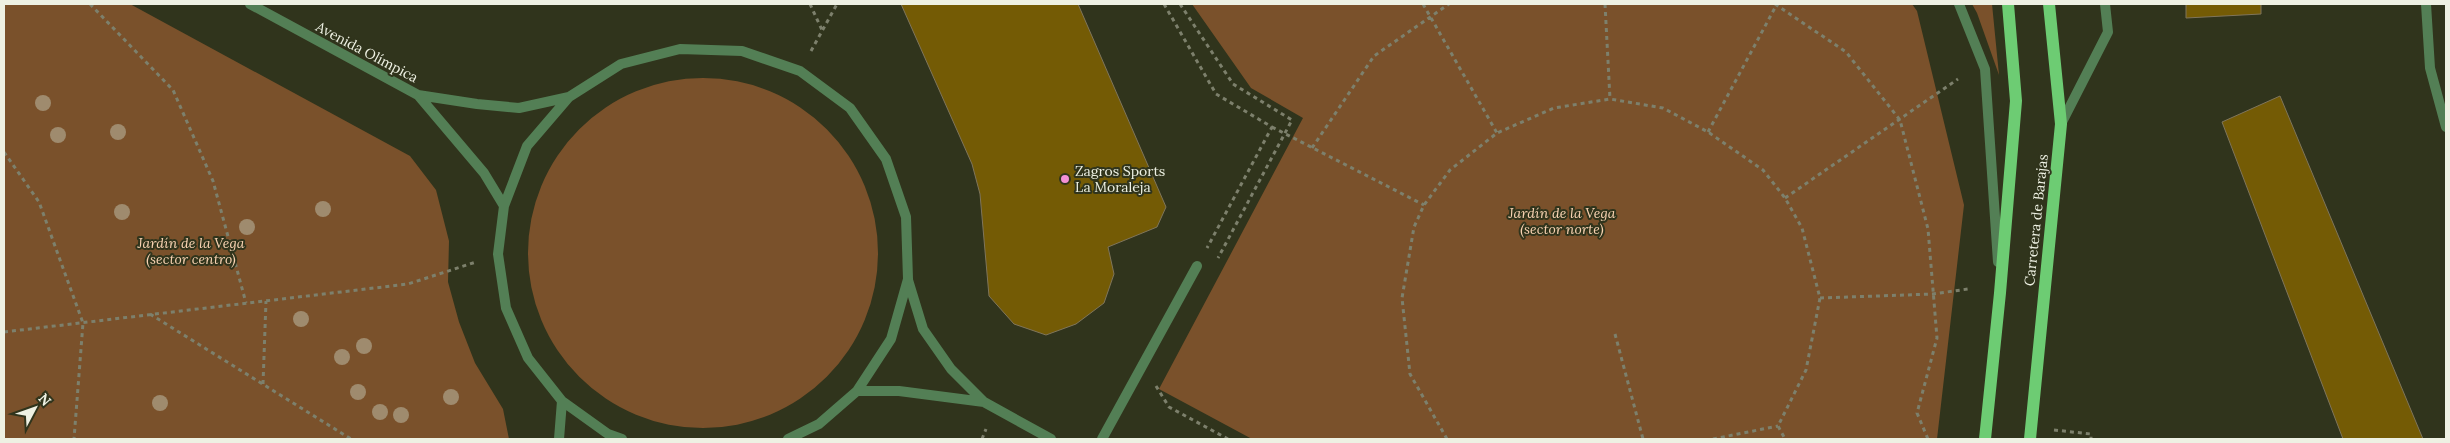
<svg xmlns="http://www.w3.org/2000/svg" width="2450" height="443" font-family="Lora,serif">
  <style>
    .green { fill: #7a512b }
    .building { fill: #745b05; stroke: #7f755b }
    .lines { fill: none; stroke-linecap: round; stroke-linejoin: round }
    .path { stroke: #7d806c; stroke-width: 3; stroke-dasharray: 4 4; stroke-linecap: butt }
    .service { stroke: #537f55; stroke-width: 10 }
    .minor { stroke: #537f55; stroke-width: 10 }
    .tertiary { stroke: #537f55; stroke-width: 10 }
    .primary { stroke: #6dcc73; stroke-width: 12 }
    .tree { fill: #9f8b6e }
    .poi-dot { fill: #f391d5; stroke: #30341c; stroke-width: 2 }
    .labels { text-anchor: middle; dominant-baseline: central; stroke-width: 4; stroke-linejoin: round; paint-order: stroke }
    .street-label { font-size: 14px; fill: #eef1e3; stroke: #30341c }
    .poi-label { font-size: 14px; fill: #eef1e3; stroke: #30341c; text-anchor: start }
    .park-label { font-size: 14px; font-style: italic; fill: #f9d3b2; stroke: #30341c }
  </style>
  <rect width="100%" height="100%" fill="#30341c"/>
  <path class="green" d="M4 4H130L410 156 436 190 449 241 448 282 459 322 475 363 503 409 509 439H4Z
    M1192 4H1912L1917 11 1964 205 1937 439H1252L1159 389 1303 118 1251 88Z
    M1972 4H1992L1999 75 1977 13Z
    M528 253a175 175 0 1 1 350 0a175 175 0 1 1-350 0Z"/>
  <path class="building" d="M901 4H1078L1166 207 1157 227 1108 247 1114 274 1104 303 1076 324 1046 335 1014 324 989 296 980 194 972 164Z
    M2186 4H2261V14L2186 18Z
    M2280 96 2423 439H2343L2222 122Z"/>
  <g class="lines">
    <path class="path" d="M90 4 173 90 213 181 246 303
      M810 4 822 30
      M1164 4 1216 94 1272 127 1207 248
      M1180 4 1233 84 1292 120 1218 258
      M1423 4 1497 133
      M1605 4 1610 99
      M1775 4 1846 52 1900 120 1928 229 1937 338 1917 413 1928 439
      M811 51 837 4
      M1272 127 1424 205
      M1708 132 1777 4
      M1312 148 1374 56 1449 4
      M4 152 39 202 83 323 74 439
      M1785 198 1958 79
      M1820 298 1933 294 1968 289
      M150 314 351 439
      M4 332 408 284 476 262
      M1615 334 1643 439
      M263 384 266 301
      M1156 386 1169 407 1228 439
      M2054 430 2091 434V439
      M982 439 986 429
      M1447 439 1410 374 1402 298 1414 227 1424 205 1450 170 1497 133 1554 108 1610 99 1663 108 1708 132 1763 170 1785 198 1802 228 1820 298 1806 370 1778 426 1785 439
      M1713 439 1778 426"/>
    <path class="service" d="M1102 439 1197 266"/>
    <path class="minor" d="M250 4 418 95 477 104 519 108 569 97
      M1959 4 1985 69 1998 262
      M418 95 484 173 504 206
      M2061 124 2108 32 2105 4
      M908 280 923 329 951 369 984 402 1051 439
      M857 391H899L984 402
      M559 439 562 401
      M622 439 608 434 562 401 528 358 506 308 498 254 504 206 527 146 569 97 621 64 680 49 742 51 800 71 850 108 886 159 906 217 908 279 891 339 857 391 819 424 788 439"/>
    <path class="tertiary" d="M2426 4 2430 68 2446 127"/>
    <path class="primary" d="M1985 439 2000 293 2016 101 2008 4
      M2030 439 2061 124 2049 4"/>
  </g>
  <g class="tree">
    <circle cx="43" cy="103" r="8"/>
    <circle cx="118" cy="132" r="8"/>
    <circle cx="58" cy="135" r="8"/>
    <circle cx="323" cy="209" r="8"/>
    <circle cx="122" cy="212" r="8"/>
    <circle cx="247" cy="227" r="8"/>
    <circle cx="301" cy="319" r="8"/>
    <circle cx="364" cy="346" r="8"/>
    <circle cx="342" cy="357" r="8"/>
    <circle cx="358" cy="392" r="8"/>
    <circle cx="451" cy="397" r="8"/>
    <circle cx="160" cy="403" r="8"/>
    <circle cx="380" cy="412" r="8"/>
    <circle cx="401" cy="415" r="8"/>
  </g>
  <circle class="poi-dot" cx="1065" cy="179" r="5"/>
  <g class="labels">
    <g class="street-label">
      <text transform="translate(367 52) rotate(28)">Avenida Olímpica</text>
      <text transform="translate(2036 220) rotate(-84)">Carretera de Barajas</text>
    </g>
    <g class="poi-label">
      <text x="1075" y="171">Zagros Sports<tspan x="1075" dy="16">La Moraleja</tspan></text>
    </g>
    <g class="park-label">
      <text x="1562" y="213">Jardín de la Vega<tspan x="1562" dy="16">(sector norte)</tspan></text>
      <text x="191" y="243">Jardín de la Vega<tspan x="191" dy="16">(sector centro)</tspan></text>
    </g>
  </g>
  <rect width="2450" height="443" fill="none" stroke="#eef1e3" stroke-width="10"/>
  <g transform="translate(35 408) rotate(49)" stroke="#30341c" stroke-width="4" paint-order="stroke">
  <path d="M0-4L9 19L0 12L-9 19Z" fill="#eef1e3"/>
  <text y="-8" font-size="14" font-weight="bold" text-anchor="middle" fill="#eef1e3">N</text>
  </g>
</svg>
